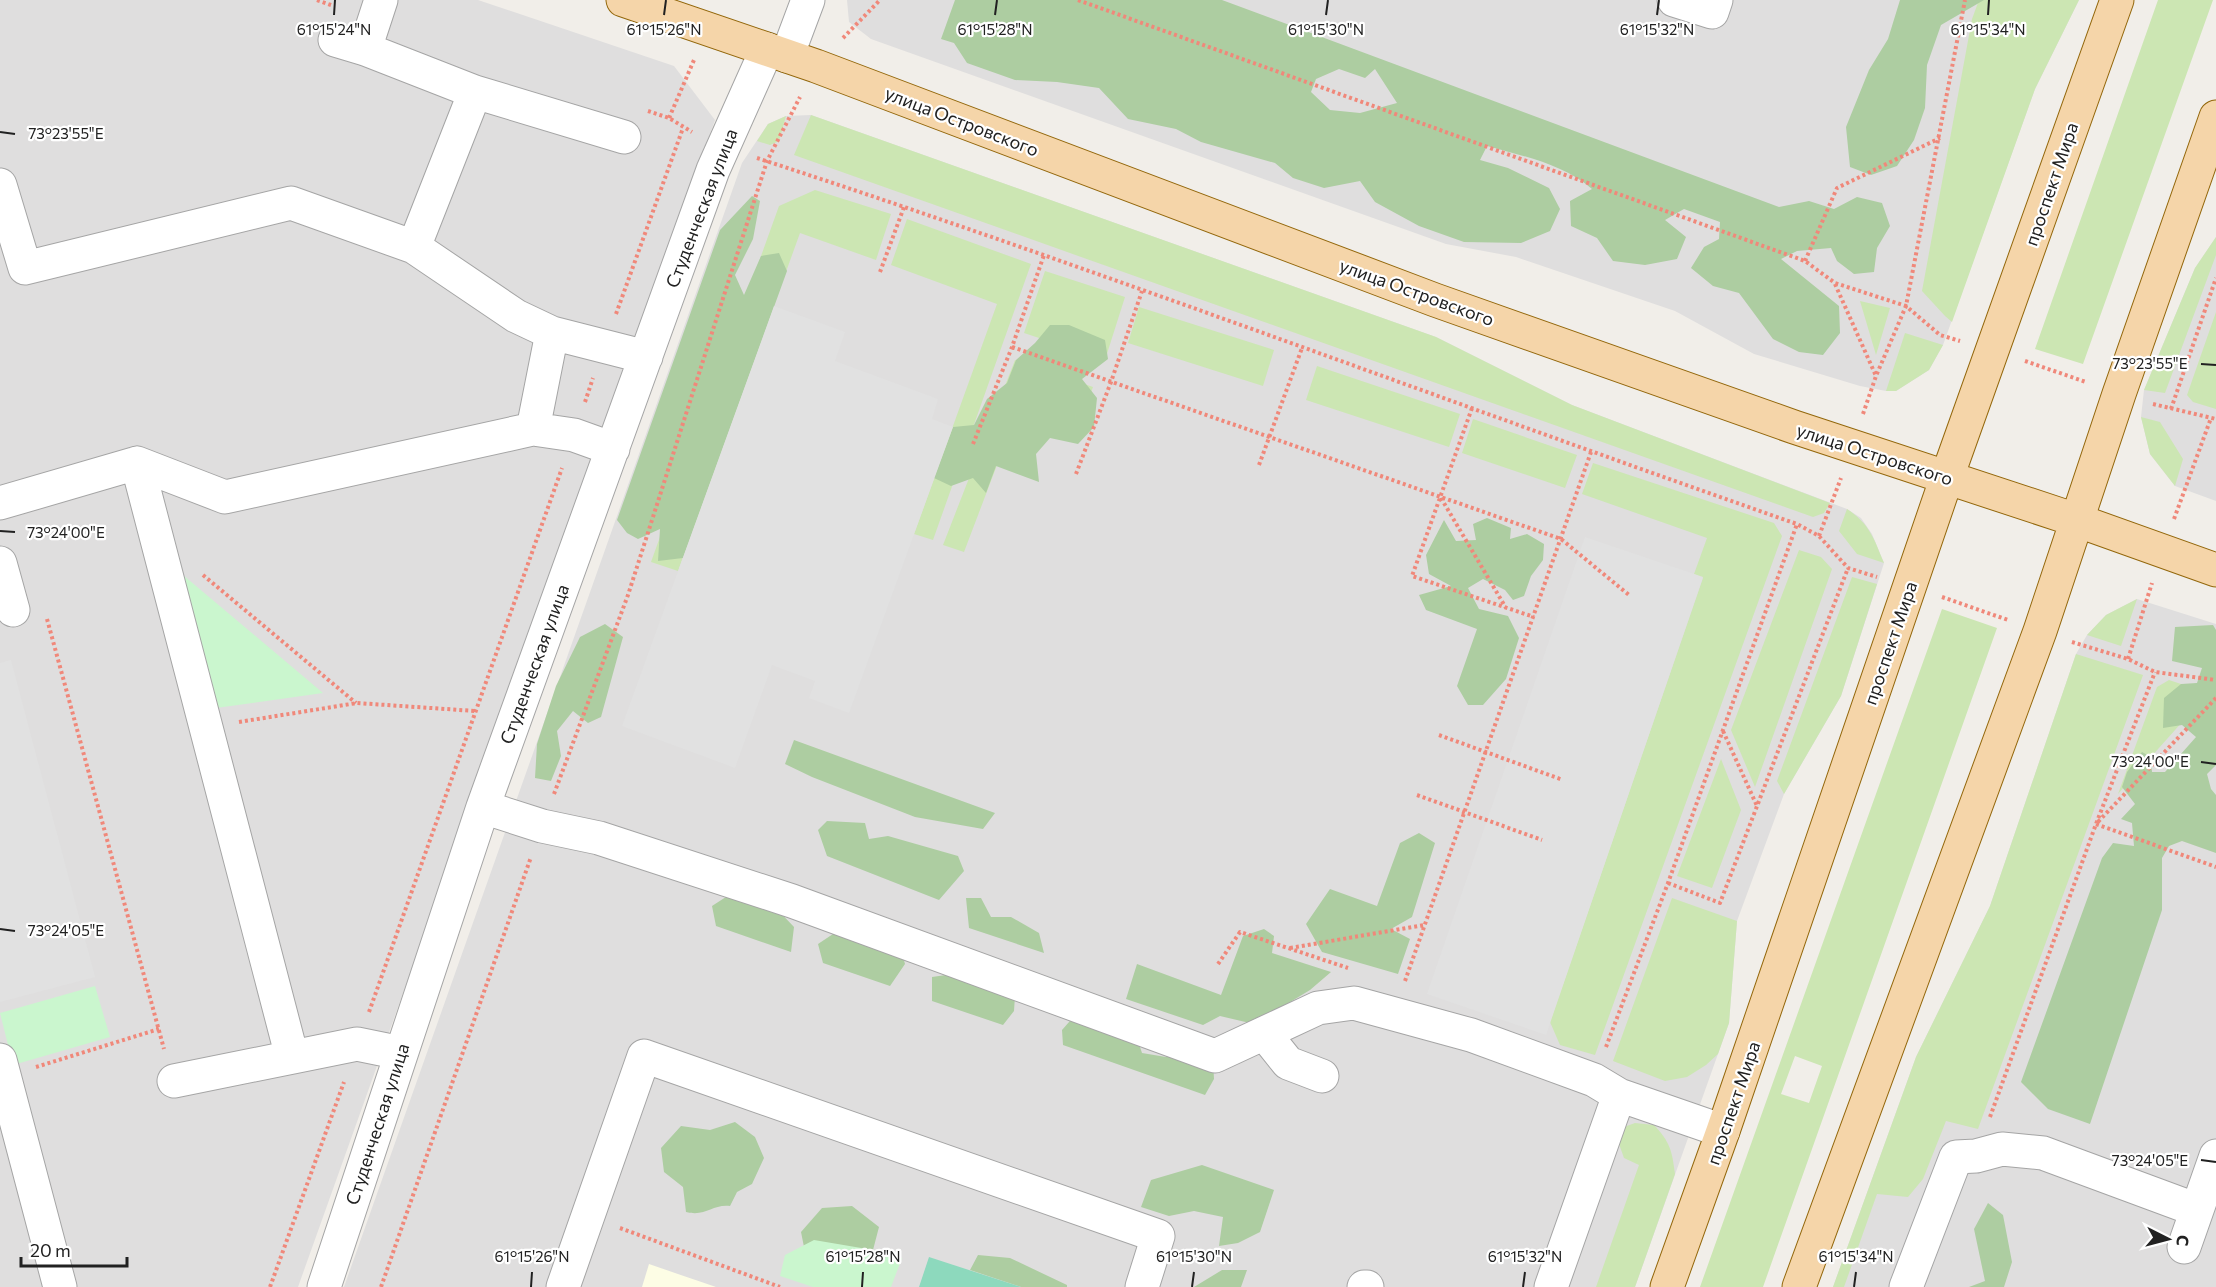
<svg xmlns="http://www.w3.org/2000/svg" width="2216" height="1287" font-family="Commissioner,sans-serif">
  <style>
    .residential { fill: #dfdede }
    .education { fill: #fdfde5 }
    .grass { fill: #cce6b3; fill-rule: evenodd }
    .forest { fill: #adcda1; fill-rule: evenodd }
    .park { fill: #caf6ce }
    .pitch { fill: #8dd9bd }
    .parking { fill: #e1e1e1 }
    .lines { fill: none; stroke-linecap: round; stroke-linejoin: round }
    .minor-casing { stroke: #a5a5a5; stroke-width: 35 }
    .major-casing { stroke: #93670b; stroke-width: 35 }
    .path { stroke: #f0887a; stroke-width: 4; stroke-dasharray: 3 3; stroke-linecap: butt }
    .minor { stroke: #fff; stroke-width: 33 }
    .major { stroke: #f5d5a9; stroke-width: 33 }
    .ticks { fill: none; stroke: #212121; stroke-width: 2 }
    .labels { text-anchor: middle; dominant-baseline: central; stroke-width: 4.5; stroke-linejoin: round; paint-order: stroke }
    .street-label { font-size: 18px; fill: #212121; stroke: #fff }
    .ticks-label { font-size: 15px; text-anchor: middle; fill: #212121; stroke: #fff; stroke-width: 4.5; stroke-linejoin: round; paint-order: stroke }
  </style>
  <rect width="100%" height="100%" fill="#f1eee9"/>
  <path class="residential" d="M0 0H478L674 66 715 120 298 1287H0Z
    M847 0H2079L2035 89 1943 345 1929 370 1896 391H1886L1860 386 1754 354 1675 311 1516 257 1446 244 871 39 849 22Z
    M811 115 1436 337 1572 405 1847 509 1861 518 1872 534 1884 563 1841 696 1784 794 1737 921 1729 1023 1635 1287H344L742 163 768 124 786 116Z
    M2216 237V501L2175 486 2150 454 2141 417 2144 390 2195 268Z
    M2137 599 2216 624V1287H1833L1916 1057 1990 906 2076 654 2087 635 2106 615Z"/>
  <path class="education" d="M649 1264 675 1273 716 1287H642Z"/>
  <path class="grass" d="M1979 0H2079L2035 89 1952 322 1945 316 1922 291 1972 19Z
    M2158 0H2213L2083 364 2035 349Z
    M811 115 1436 337 1572 405 1830 503 1824 513 1813 517 794 155Z
    M786 116 779 141 770 145 757 141 768 124Z
    M815 190 891 214 876 260 800 233 678 571 651 562 779 206Z
    M907 219 1031 264 933 540 914 534 997 304 891 265Z
    M2216 237V255L2165 393 2144 390 2195 268Z
    M1045 271 1125 297 1105 360 1024 333Z
    M1860 301 1890 308 1876 355Z
    M1139 307 1274 350 1263 386 1128 343Z
    M2216 312V409L2193 402 2187 395Z
    M1905 333 1943 345 1929 370 1896 391H1886Z
    M1015 360 1093 387 1075 435 1016 415 964 552 943 545Z
    M1317 366 1460 414 1449 447 1306 400Z
    M2141 417 2160 422 2183 459 2175 486 2150 454Z
    M1473 419 1577 455 1565 488 1462 453Z
    M1593 463 1774 523 1782 536 1595 1055 1560 1045 1550 1022 1703 578 1694 574 1707 538 1582 494Z
    M1847 509C1870 524 1874 539 1884 563L1857 554 1839 531Z
    M1799 550 1821 557 1832 569 1755 787 1731 730Z
    M1852 577 1877 584 1841 696 1784 794 1777 781Z
    M2137 599 2121 646 2087 635 2106 615Z
    M1942 609 1997 628 1763 1287H1700ZM1795 1056 1822 1066 1809 1103 1781 1094Z
    M2076 654 2143 675 1978 1129 1946 1121 1923 1179 1908 1197 1877 1194 1844 1287H1833L1916 1057 1990 906Z
    M2169 680 2208 693 2118 794 2157 687Z
    M1721 759 1741 810 1712 888 1677 876Z
    M1672 898 1737 921 1729 1023 1718 1054 1706 1065 1687 1077 1665 1081 1613 1061Z
    M1635 1123 1654 1125C1670 1142 1672 1150 1675 1174L1635 1287H1596L1639 1165 1624 1158 1619 1144 1624 1127Z"/>
  <path class="forest" d="M955 0H1222L1779 207 1809 201 1834 209 1857 197 1882 203 1890 226 1877 248 1874 272 1854 274 1837 261 1831 248 1797 251 1781 259 1839 306 1840 333 1823 355 1799 352 1773 339 1739 293 1713 286 1691 268 1704 247 1719 239 1720 222 1684 209 1665 220 1686 237 1677 259 1645 265 1613 261 1597 238 1571 226 1570 201 1592 189C1563 164 1523 156 1487 146L1480 160 1508 168 1549 188 1560 209 1550 231 1521 243 1464 242 1419 226 1375 202 1360 181 1324 188 1293 178 1275 163 1201 142 1176 129 1128 119 1099 88 1057 82 1015 80 967 63 954 43 941 39ZM1339 69 1365 78 1375 69 1397 103 1360 113 1330 110 1311 92 1316 79Z
    M1900 0H1984L1941 25 1927 65 1925 108 1914 140 1897 166 1871 175 1850 167 1846 127 1869 70 1888 39Z
    M752 196 760 201 753 239 735 275 744 295 761 256 779 253 787 271 683 558 658 561 660 529 638 539 627 533 617 520 720 230Z
    M1050 325H1069L1105 340 1108 359 1082 379 1097 398 1094 427 1078 444 1050 438 1036 454 1039 482 996 466 986 493 973 478 951 486 934 478 953 427 974 425 987 399 1007 383 1016 360 1035 343Z
    M1487 518 1511 528 1510 539 1527 534 1544 544 1543 560 1531 576 1524 596 1513 600 1505 590 1483 579 1468 588 1479 609 1508 616 1519 638 1506 679 1483 705H1468L1457 686 1477 629 1426 610 1419 595 1451 586 1429 574 1426 555 1444 520 1456 541 1476 540 1473 524Z
    M605 624 623 637 601 717 588 723 573 711 557 731 561 756 551 781 535 778 537 744 556 686 580 637Z
    M2213 625 2216 630V765L2207 774 2211 789 2216 795V853L2182 841 2169 846 2162 858V910L2090 1124 2048 1109 2021 1082 2102 858 2113 843 2134 846 2132 823 2121 819 2135 804 2122 787 2127 772 2142 752 2151 757 2152 772H2165L2196 737 2182 725 2163 728 2164 698 2181 684 2197 683 2202 668 2172 661 2175 627Z
    M794 740 995 813 983 829 915 817 812 777 785 764Z
    M827 821 865 823 869 839 888 836 958 856 964 871 939 900 827 856 818 830Z
    M1419 833 1435 843 1412 917 1391 929 1410 939 1398 974 1322 952 1306 924 1330 889 1377 906 1400 843Z
    M729 895 774 906 794 927 791 952 716 926 712 906Z
    M966 898H981L991 917H1011L1039 933 1044 953 969 928Z
    M1264 929 1274 936 1272 953 1331 972 1310 990 1254 1024 1220 1016 1203 1025 1126 999 1137 964 1221 995 1243 936Z
    M836 932 902 953 905 964 890 986 823 963 818 944Z
    M953 974 1015 996 1014 1011 1003 1025 932 1001V977Z
    M1076 1014 1136 1035 1142 1053 1166 1057 1184 1047 1213 1062 1214 1079 1205 1095 1063 1045 1062 1030Z
    M735 1122 755 1137 764 1158 752 1184 737 1192 730 1206C712 1204 706 1217 686 1212L683 1187 664 1172 661 1148 681 1126 710 1130Z
    M1202 1165 1274 1190 1260 1232 1238 1243 1219 1246 1223 1217 1194 1211 1169 1216 1141 1207 1151 1180Z
    M1988 1203 2003 1215 2012 1262 2004 1287H1969L1985 1281 1974 1229Z
    M852 1206 879 1227 873 1250 830 1258 806 1257 801 1232 822 1208Z
    M978 1255 1010 1258 1067 1285V1287H1021L970 1270Z
    M1222 1270H1247L1241 1287H1194Z"/>
  <path class="park" d="M177 570 323 693 216 708Z
    M95 986 110 1037 13 1065 0 1013Z
    M814 1240 873 1250 902 1258 891 1287H813L780 1276 785 1255Z"/>
  <path class="pitch" d="M929 1257 1021 1287H919Z"/>
  <path class="parking" d="M774 306 845 332 835 361 938 399 932 419 953 427 849 713 809 698 815 681 772 665 735 768 622 726Z
    M1585 537 1703 577 1546 1035 1427 994Z
    M11 660 95 977 0 1002V663Z"/>
  <g class="lines">
    <defs>
      <path id="minor" d="M1674 0 1712 12 1716 0
        M335 40 365 49 475 92 624 137
        M365 49 381 0
        M787 56 808 0
        M0 185 25 268 291 203 414 247 516 316 552 333 646 357
        M414 247 475 92
        M533 429 552 333
        M137 463 292 1057
        M0 503 137 463 225 497 533 429 574 435 613 449
        M0 563 13 610
        M483 807 542 826 599 838 792 901 1215 1056 1318 1008 1354 1003 1471 1035 1594 1080 1619 1095 1723 1131
        M1264 1033 1288 1063 1322 1076
        M0 1060 60 1287
        M174 1081 357 1044 401 1053
        M2184 1247 2216 1156
        M324 1287 483 807 713 170 767 49
        M563 1287 644 1056 1158 1236 1142 1287
        M1364 1287H1367
        M1551 1287 1619 1095
        M1906 1287 1956 1157 1976 1156 2002 1149 2043 1153 2197 1210"/>
      <path id="major" d="M623 0 816 66 1435 300 1794 427 2076 520 2216 570
        M1667 1287 1723 1131 1947 477 2117 0
        M1799 1287 2040 631 2119 394 2216 117"/>
    </defs>
    <use href="#minor" class="minor-casing"/>
    <use href="#major" class="major-casing"/>
    <path class="path" d="M317 0 331 5
      M1078 0 1805 261 1835 283 1906 306 1940 335 1960 341
      M843 38 880 0
      M648 111 669 118 692 132
      M669 118 694 60
      M757 158C1107 272 1450 403 1797 524L1819 536 1848 568 1877 577
      M1805 261 1837 188 1940 138
      M880 272 904 207
      M1835 284 1876 376
      M616 314 683 128
      M1012 347 1561 539 1629 595
      M2025 361 2086 382
      M585 402 593 378
      M2153 404 2216 419
      M1472 408 1412 576 1534 617
      M2171 409 2216 278
      M1863 414 1876 376 1906 306 1965 0
      M973 444 1012 347 1044 255
      M1259 465 1302 348
      M1076 474 1111 382 1142 291
      M1441 498 1506 608
      M2174 519 2211 418
      M1819 536 1841 478
      M203 575 356 703
      M1942 597 2008 620
      M47 619 164 1049
      M2072 642 2128 659 2155 672 2216 680
      M2128 659 2152 583
      M2216 698 2096 824 2216 867
      M239 722 357 703 475 711
      M1723 731 1757 806
      M1439 735 1563 780
      M554 794 628 595 767 161 800 97
      M1417 795 1542 840
      M1668 883 1720 903 1848 568
      M1290 948 1424 925
      M1218 964 1240 932 1348 968
      M1405 981 1591 452
      M369 1012 562 468
      M1606 1047 1668 883 1797 524
      M36 1067 159 1029
      M1990 1117 2096 824 2155 672
      M620 1228 780 1287
      M270 1287 344 1082
      M381 1287 531 857"/>
    <use href="#minor" class="minor"/>
    <use href="#major" class="major"/>
  </g>
  <path class="ticks" d="M334 15 335 0M664 15 666 0M995 15 997 0M1326 15 1328 0M1657 15 1659 0M1988 15 1989 0M0 132 15 134M2201 364 2216 365M0 531 15 532M2201 762 2216 764M0 929 15 931M2201 1160 2216 1162M531 1287 532 1272M862 1287 863 1272M1192 1287 1194 1272M1523 1287 1525 1272M1854 1287 1856 1272"/>
  <g class="labels">
    <g class="street-label">
      <text transform="translate(962 121) rotate(21)">улица Островского</text>
      <text transform="translate(2051 184) rotate(-71)">проспект Мира</text>
      <text transform="translate(701 208) rotate(-69)">Студенческая улица</text>
      <text transform="translate(1417 292) rotate(20)">улица Островского</text>
      <text transform="translate(1875 454) rotate(18)">улица Островского</text>
      <text transform="translate(1890 643) rotate(-71)">проспект Мира</text>
      <text transform="translate(534 664) rotate(-70)">Студенческая улица</text>
      <text transform="translate(1733 1103) rotate(-71)">проспект Мира</text>
      <text transform="translate(377 1124) rotate(-72)">Студенческая улица</text>
    </g>
  </g>
  <g class="ticks-label">
    <text x="334" y="35">61°15'24"N</text>
    <text x="664" y="35">61°15'26"N</text>
    <text x="995" y="35">61°15'28"N</text>
    <text x="1326" y="35">61°15'30"N</text>
    <text x="1657" y="35">61°15'32"N</text>
    <text x="1988" y="35">61°15'34"N</text>
    <text x="66" y="139">73°23'55"E</text>
    <text x="2150" y="369">73°23'55"E</text>
    <text x="66" y="538">73°24'00"E</text>
    <text x="2150" y="767">73°24'00"E</text>
    <text x="66" y="936">73°24'05"E</text>
    <text x="2150" y="1166">73°24'05"E</text>
    <text x="532" y="1262">61°15'26"N</text>
    <text x="863" y="1262">61°15'28"N</text>
    <text x="1194" y="1262">61°15'30"N</text>
    <text x="1525" y="1262">61°15'32"N</text>
    <text x="1856" y="1262">61°15'34"N</text>
  </g>
  <g transform="translate(2168 1239) rotate(96)" stroke="#ffffff" stroke-width="4.5" paint-order="stroke">
  <path d="M0-4.5L10 22L0 15L-10 22Z" fill="#212121"/>
  <text y="-9" font-size="16" font-weight="bold" text-anchor="middle" fill="#212121">С</text>
  </g>
  <path d="M21 1257v9h106v-9" fill="none" stroke="#212121" stroke-width="3"/>
  <text x="30" y="1257" font-size="18" fill="#212121" stroke="#ffffff" stroke-width="4.5" paint-order="stroke">20 m</text>
</svg>
